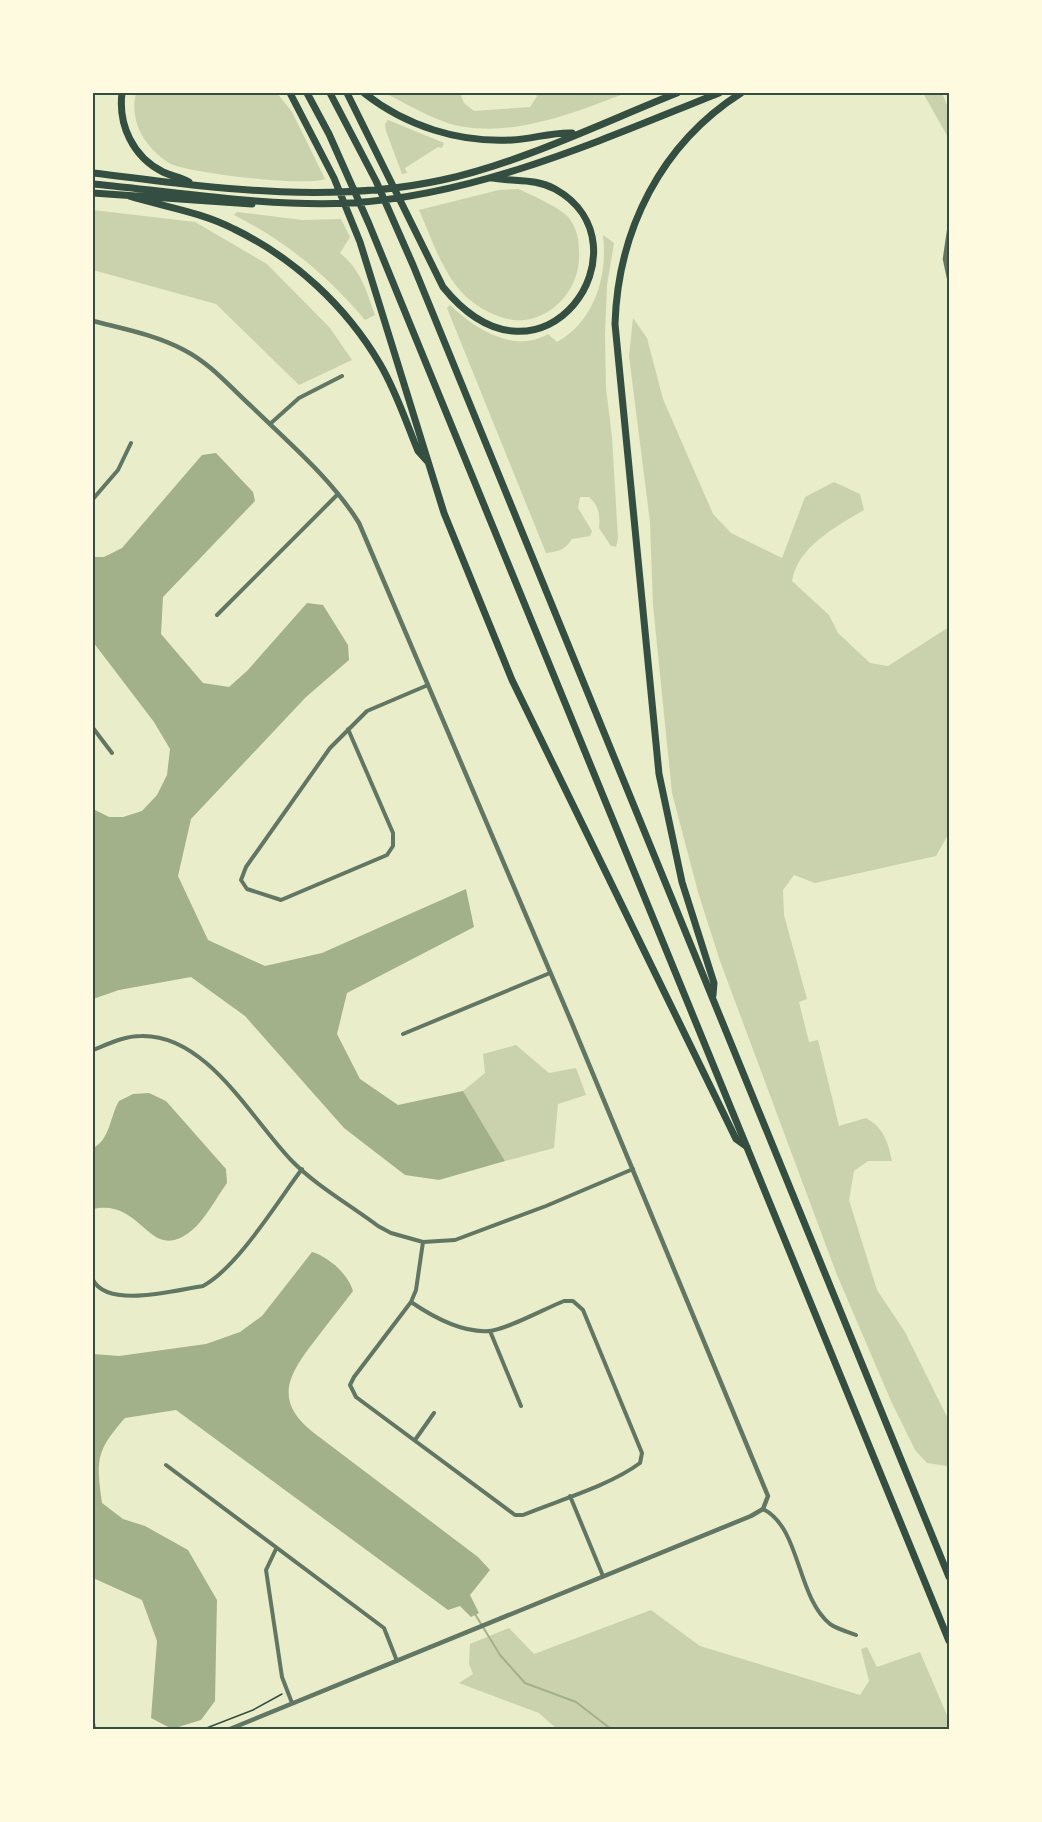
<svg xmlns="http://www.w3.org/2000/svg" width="1042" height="1822" font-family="'Noto Serif',serif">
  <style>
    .green { fill: #cad2ad }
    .water { fill: #a3b18a }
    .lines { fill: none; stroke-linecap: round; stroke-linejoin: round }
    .stream { stroke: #a3b18a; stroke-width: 2 }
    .path { stroke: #344e41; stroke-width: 1.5 }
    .minor { stroke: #617663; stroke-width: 4 }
    .tertiary { stroke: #617663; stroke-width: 4.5 }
    .motorway { stroke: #344e41; stroke-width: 7 }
    .neatline { fill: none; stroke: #344e41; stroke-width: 2 }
  </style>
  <rect width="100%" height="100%" fill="#e9edc9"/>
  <path class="green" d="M136 93H277L292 112 325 179C307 187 186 173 169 163 145 147 129 122 136 93Z
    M385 93H460L464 103 474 111 530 107 537 96 534 93H626C576 112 520 135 465 127 440 124 407 104 385 93Z
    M923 93H942L949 110V139Z
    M388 120 444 143 442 148 438 147 405 168 407 173 402 174 386 131 385 124Z
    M518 189C530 194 561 208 569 218 577 229 579 239 579 252 581 284 558 315 525 320 508 323 483 311 470 300 444 279 432 239 419 210L499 190Z
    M93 210 195 222 267 264 330 328 352 360 299 385 216 304 93 270Z
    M237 212 302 220 341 219 350 237 340 253C361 270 366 290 375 315L365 320C327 275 287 242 234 215Z
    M603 235 614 243 607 285 605 334 606 389 612 437 618 539 616 547 611 546 599 528C600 515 599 506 589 497H580L578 508 592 531 590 536 572 539C566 549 558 552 546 553L447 308 450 305C475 329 515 354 548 334L557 342C595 321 608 275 603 235Z
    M633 318 647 338 663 399 713 514 731 533 782 558 805 497 834 482 860 494 864 510C837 526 797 547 792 581L829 615 838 633 870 663 888 666 949 627 947 812 949 833 936 856 815 883 794 875 783 890 784 915 807 999 799 1002 809 1042 818 1040 839 1126 866 1118C884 1128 888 1142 892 1161H868L854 1171 849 1200 877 1290 905 1332 949 1421V1465L947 1466 927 1463 915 1450 891 1401 837 1275 720 961 698 892 672 793 653 605 650 522 629 356Z
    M516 1045 549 1073 576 1068 586 1095 558 1104 554 1148 505 1161 463 1091 485 1073 483 1054Z
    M651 1610 700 1646 860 1695 869 1681 861 1649 867 1647 877 1667 920 1652 949 1720V1729H557L539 1713 459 1683 473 1674 469 1664 470 1644 509 1628 534 1654Z"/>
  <path class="water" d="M216 453 253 492 255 501 163 597 161 634 203 683 229 687 247 671 307 603 323 605 348 645 349 660 306 697 191 819 178 876 208 940 265 966 322 953 466 889 474 927 347 993 337 1034 360 1079 398 1105 463 1091 505 1161 439 1180 405 1175 344 1128 245 1016 191 977 119 990 93 999V809L109 817H123L142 811 157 795 167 775 170 749 154 722 93 642V557H104L122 548 202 455Z
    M149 1093 166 1101 226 1169 227 1183C216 1198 205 1220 191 1231 148 1265 144 1198 93 1209V1148C110 1140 110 1116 119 1101L133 1094Z
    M312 1252C329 1257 348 1274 353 1291 341 1307 328 1323 316 1339 289 1374 272 1400 314 1433L478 1557 490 1570 470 1595 479 1613 471 1617 460 1606 448 1610 176 1410 125 1418C96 1451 96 1460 102 1503L123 1519 145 1526 188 1550 217 1600 215 1701 201 1720 172 1729 151 1718 157 1641 142 1600 93 1578V1354L119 1356 206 1344 240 1332 262 1316Z"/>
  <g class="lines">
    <path class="stream" d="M475 1614 500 1655 525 1683 576 1702 611 1729"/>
    <path class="path" d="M204 1729 253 1710 282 1694"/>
    <path class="minor" d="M270 424 299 398 342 376
      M93 499 118 470 131 443
      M217 615 338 494
      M93 728 112 753
      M348 729 393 833V846L387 855 281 900 247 889 241 880 246 867 330 748 367 711 428 685
      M403 1034 550 973
      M93 1050C108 1044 124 1036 141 1036 206 1034 250 1117 291 1160 315 1185 350 1205 378 1226L391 1233 423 1242 455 1240 546 1206 633 1169
      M93 1280C108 1309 176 1290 203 1286 238 1267 277 1202 302 1169
      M411 1302C433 1317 462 1333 489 1331 506 1330 546 1308 564 1301H573L583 1310 642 1453 640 1463C609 1486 559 1500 523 1515H515L356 1397 350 1385 354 1377 411 1302 416 1290 423 1242
      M490 1331 521 1406
      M415 1440 434 1413
      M166 1465 384 1628 397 1661
      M570 1496 603 1576
      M763 1509C801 1528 796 1596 830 1624 837 1629 848 1632 856 1635
      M276 1549 266 1570 282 1677 292 1703
      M93 1723 94 1729"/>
    <path class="tertiary" d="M949 231 945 259 949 278
      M93 321C124 329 156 335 184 350 211 364 229 386 251 406 288 442 332 479 359 523L571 1021 768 1496 763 1509 751 1516 230 1729"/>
    <path class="motorway" d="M122 93C118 125 133 157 163 172 171 176 181 177 189 182
      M290 93 334 178 360 242 444 513 512 680 736 1139 747 1147
      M307 93 329 134 369 224 949 1641
      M330 93 376 181 413 265 949 1577
      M347 93 443 287C543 410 654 244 555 189 535 178 515 182 493 178
      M364 93C406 126 459 143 512 140 533 139 552 132 572 133
      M93 173C208 187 327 205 442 180 518 164 604 122 677 93
      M93 184C178 192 265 207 351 203 479 195 601 140 719 93
      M93 193 252 204
      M129 196C165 207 201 212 234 229 294 258 346 306 380 364 396 391 406 422 418 451L427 461
      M713 995 714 983 682 882 659 774 615 324C618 230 661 144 741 93"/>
  </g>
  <rect width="1042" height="1822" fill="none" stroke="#fefae0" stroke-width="189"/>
  <rect x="94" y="94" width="854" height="1634" class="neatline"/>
</svg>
